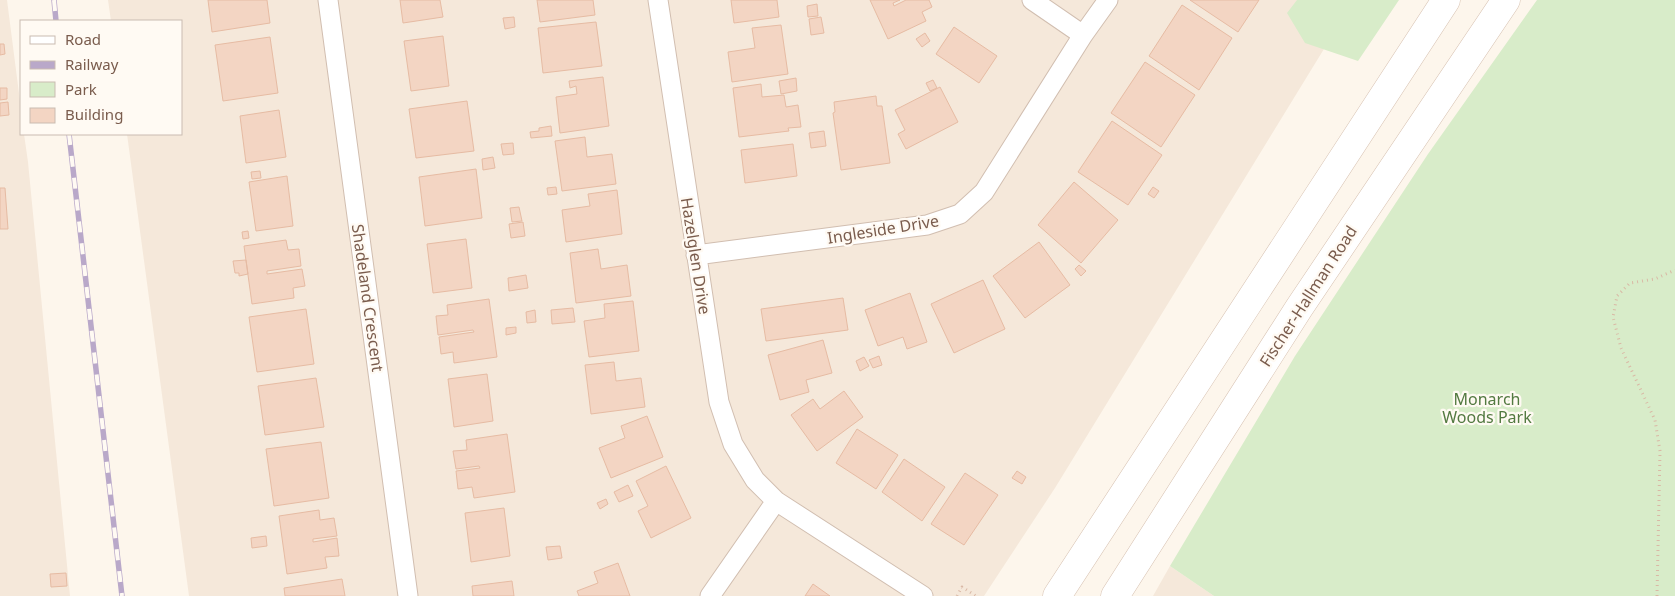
<svg xmlns="http://www.w3.org/2000/svg" width="1675" height="596" font-family="'Noto Sans',sans-serif">
  <style>
    .residential { fill: #f5e8da }
    .green { fill: #d8ecc9 }
    .building { fill: #f3d5c3; stroke: #e6bba3 }
    .lines { fill: none; stroke-linecap: round; stroke-linejoin: round }
    .minor-casing { stroke: #d1beb0; stroke-width: 21 }
    .secondary-casing { stroke: #d6c0b0; stroke-width: 29 }
    .path { stroke: #d9b8a5; stroke-width: 3; stroke-dasharray: 1 4; stroke-linecap: butt }
    .minor { stroke: #fff; stroke-width: 19 }
    .secondary { stroke: #fff; stroke-width: 28 }
    .rail-casing { stroke: #b9a8c9; stroke-width: 5.5 }
    .rail { stroke: #fffaf3; stroke-width: 4; stroke-dasharray: 11; stroke-linecap: butt }
    .labels { text-anchor: middle; dominant-baseline: central; stroke-width: 4.5; stroke-linejoin: round; paint-order: stroke }
    .street-label { font-size: 16px; fill: #7a5c4d; stroke: #fffaf3 }
    .park-label { font-size: 16px; fill: #537a41; stroke: #fffaf3 }
  </style>
  <rect width="100%" height="100%" fill="#fdf6ec"/>
  <path class="residential" d="M0 0H7L21 109V134H24L28 162 70 596H0Z
    M108 0H1354L1055 488 984 596H189L127 134H181V21H111Z
    M1170 566 1214 596H1153Z"/>
  <path class="green" d="M1297 0H1399L1358 61 1305 43 1287 13Z
    M1537 0H1675V596H1214L1170 566 1295 356 1428 154Z"/>
  <path class="building" d="M208 0H267L270 23 212 32Z
    M400 0H440L443 17 403 23Z
    M537 0H593L595 15 540 22Z
    M731 0H777L779 17 734 23Z
    M870 0H900L893 3 894 6 906 0H929L932 7 922 12 926 21 888 39Z
    M1190 0H1259L1238 32Z
    M817 4 818 16 808 17 807 6Z
    M1182 5 1232 38 1199 90 1149 56Z
    M514 17 515 27 505 29 503 18Z
    M821 17 824 33 811 35 809 19Z
    M596 22 602 66 543 73 538 28Z
    M781 25 788 74 732 82 728 52 755 48 752 28Z
    M954 27 997 56 979 83 936 54Z
    M925 33 930 41 922 47 916 39Z
    M443 36 449 86 411 91 404 41Z
    M270 37 278 93 223 101 215 45Z
    M0 44H4L5 54 0 55Z
    M1145 62 1195 95 1161 147 1111 113Z
    M603 77 609 126 560 133 556 97 577 94 576 86 570 88 569 81Z
    M796 78 797 91 781 94 779 81Z
    M933 80 937 88 930 91 926 83Z
    M761 84 762 97 784 95 786 107 798 105 801 127 788 128 789 131 739 137 733 88Z
    M940 87 958 122 906 149 898 134 905 130 895 110Z
    M0 88H7V99L0 100Z
    M876 96 877 106H882L890 163 841 170 833 113 835 112 834 102Z
    M467 101 474 151 416 158 409 109Z
    M8 102 9 115 0 116V103Z
    M279 110 286 157 246 163 240 116Z
    M1112 121 1162 155 1128 205 1078 172Z
    M551 126 552 136 531 138 530 132 539 131V128Z
    M824 131 826 146 811 148 809 133Z
    M585 137 587 157 612 154 616 184 562 191 555 141Z
    M513 143 514 154 503 155 501 144Z
    M793 144 797 176 745 183 741 150Z
    M493 157 495 168 483 170 482 159Z
    M476 169 482 218 425 226 419 177Z
    M260 171 261 178 252 179 251 172Z
    M287 176 293 226 256 231 249 182Z
    M1074 182 1118 220 1081 263 1038 225Z
    M556 187 557 194 548 195 547 188Z
    M1153 187 1159 191 1154 198 1148 194Z
    M0 188H5L8 229H0Z
    M617 190 622 234 566 242 562 210 590 206 588 194Z
    M519 207 522 221 512 222 510 208Z
    M523 222 525 236 511 238 509 224Z
    M248 231 249 238 243 239 242 232Z
    M466 239 472 288 433 293 427 244Z
    M286 240 288 250 299 249 301 266 267 271V274L302 269 305 286 293 288 294 298 252 304 244 246Z
    M1039 242 1070 285 1025 318 993 276Z
    M598 249 601 269 627 265 631 296 576 303 570 253Z
    M246 260 248 274 239 276V273H235L233 261Z
    M1079 265 1086 271 1081 276 1075 269Z
    M526 275 528 288 509 291 508 278Z
    M983 280 1005 329 954 353 931 304Z
    M910 293 927 342 907 349 903 337 878 346 865 310Z
    M843 298 848 330 766 341 761 309Z
    M489 299 497 357 454 363 453 352 441 354 439 337 474 332 473 330 438 335 436 316 448 315 447 305Z
    M633 301 639 351 589 357 584 321 605 318 604 304Z
    M573 308 575 322 552 324 551 310Z
    M306 309 314 364 257 372 249 317Z
    M535 310 536 322 527 323 526 312Z
    M516 327V333L506 335V328Z
    M823 340 832 373 806 380 809 392 780 400 768 355Z
    M879 356 882 365 873 368 869 360Z
    M864 357 869 366 860 371 856 361Z
    M614 362 616 381 641 378 645 407 591 414 585 365Z
    M487 374 493 421 454 427 448 379Z
    M316 378 324 427 265 435 258 386Z
    M844 391 863 417 817 451 791 415 813 399 820 409Z
    M647 416 663 457 611 478 599 448 625 438 621 426Z
    M857 429 898 455 876 489 836 463Z
    M507 434 515 492 474 498 472 487 458 489 456 471 480 468 479 466 456 469 453 451 467 450 466 440Z
    M321 442 329 498 274 506 266 449Z
    M904 459 945 487 922 521 882 492Z
    M666 466 691 518 651 538 638 511 648 506 636 481Z
    M1017 471 1026 477 1022 484 1012 478Z
    M965 473 998 495 964 545 931 524Z
    M628 485 633 496 619 502 614 492Z
    M606 499 608 504 600 509 597 503Z
    M504 508 510 556 471 562 465 513Z
    M319 510 320 520 334 518 337 536 313 539V542L337 538 339 556 325 557 327 568 287 574 279 516Z
    M266 536 267 546 252 548 251 538Z
    M560 546 562 558 548 560 546 547Z
    M618 563 630 596H579L577 591 598 583 594 572Z
    M66 573 67 586 51 587 50 574Z
    M342 579 345 596H285L284 588Z
    M512 581 514 596H473L472 586Z
    M813 584 830 596H805Z"/>
  <g class="lines">
    <defs>
      <path id="minor" d="M328 0 408 596
        M658 0 719 402 733 444 755 480 776 501 923 596
        M1032 0 1083 35
        M696 255 927 225 960 214 984 192 1083 35 1108 0
        M710 596 776 501"/>
      <path id="secondary" d="M1057 596 1446 0
        M1115 596 1299 308 1506 0"/>
    </defs>
    <use href="#minor" class="minor-casing"/>
    <use href="#secondary" class="secondary-casing"/>
    <path class="path" d="M957 596 962 587 976 596
      M1657 596 1660 451 1655 420 1621 348 1613 317 1617 296 1630 283 1655 279 1675 270"/>
    <use href="#minor" class="minor"/>
    <use href="#secondary" class="secondary"/>
    <defs>
      <path id="rail" d="M54 0 56 21
        M69 134 122 596"/>
    </defs>
    <use href="#rail" class="rail-casing"/>
    <use href="#rail" class="rail"/>
  </g>
  <g class="labels">
    <g class="street-label">
      <text transform="translate(883 229) rotate(-9)">Ingleside Drive</text>
      <text transform="translate(696 256) rotate(81)">Hazelglen Drive</text>
      <text transform="translate(1308 296) rotate(-57)">Fischer-Hallman Road</text>
      <text transform="translate(368 298) rotate(82)">Shadeland Crescent</text>
    </g>
    <g class="park-label">
      <text x="1487" y="399">Monarch<tspan x="1487" dy="18">Woods Park</tspan></text>
    </g>
  </g>
  <rect x="20" y="20" width="162" height="115" fill="#fffaf3" stroke="#cabbb1"/>
  <rect x="30" y="36" width="25" height="8" fill="#ffffff" stroke="#cabbb1"/>
  <text x="65" y="45" font-size="15" fill="#7a5c4d">Road</text>
  <rect x="30" y="61" width="25" height="8" fill="#b9a8c9" stroke="#cabbb1"/>
  <text x="65" y="70" font-size="15" fill="#7a5c4d">Railway</text>
  <rect x="30" y="82" width="25" height="15" fill="#d8ecc9" stroke="#cabbb1"/>
  <text x="65" y="95" font-size="15" fill="#7a5c4d">Park</text>
  <rect x="30" y="108" width="25" height="15" fill="#f3d5c3" stroke="#cabbb1"/>
  <text x="65" y="120" font-size="15" fill="#7a5c4d">Building</text>
</svg>
